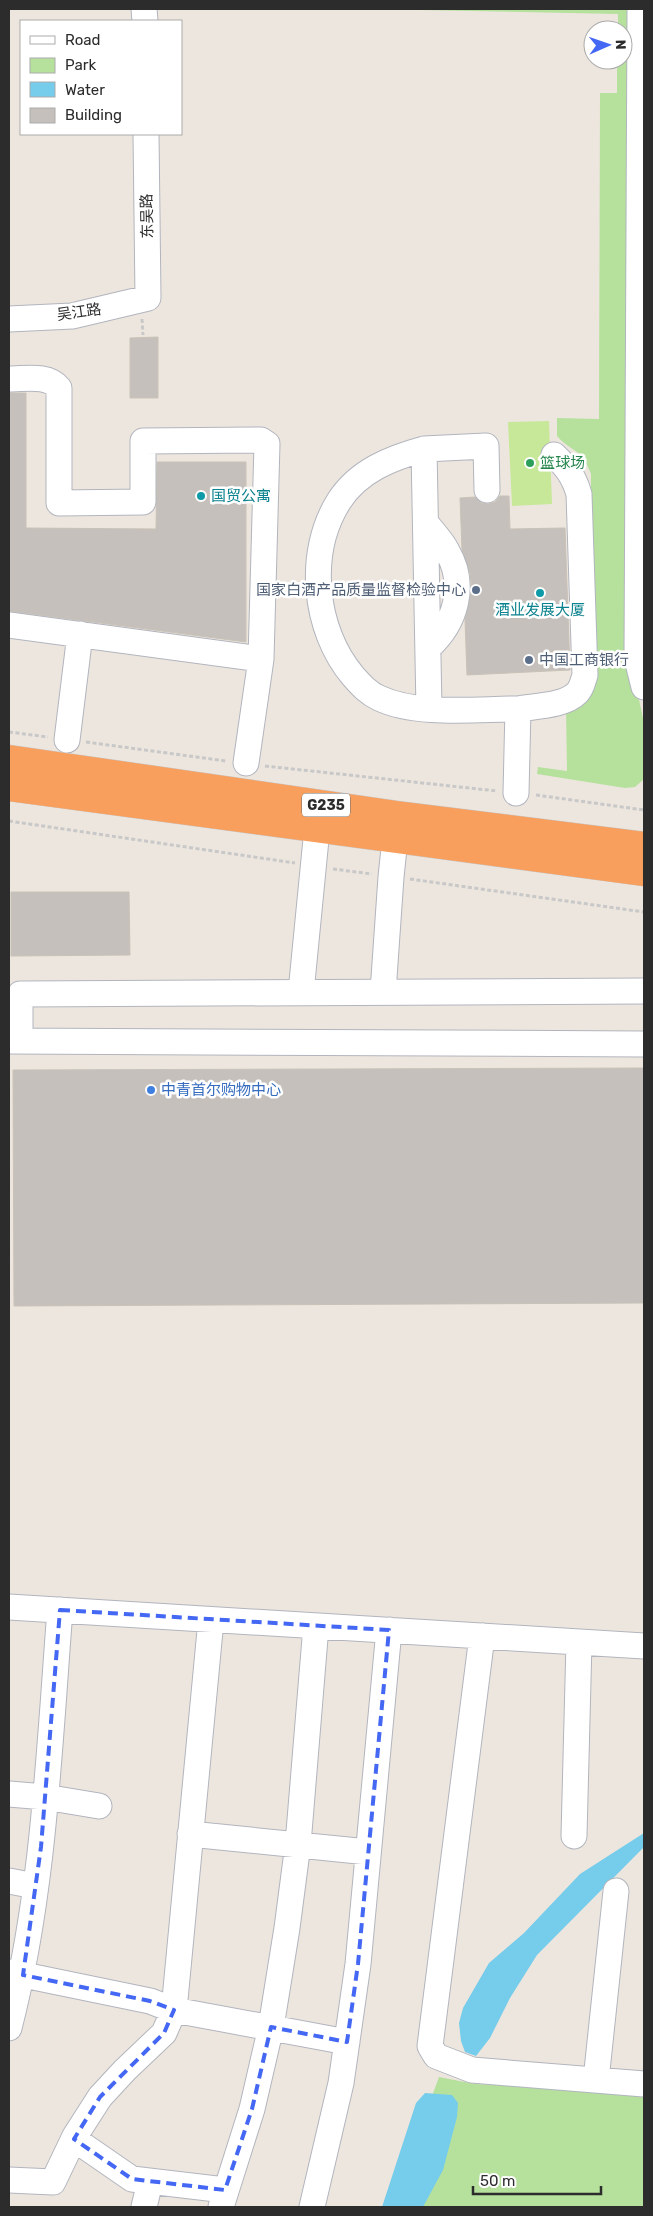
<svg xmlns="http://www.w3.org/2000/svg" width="653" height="2216" font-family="Rubik,'Noto Sans SC',sans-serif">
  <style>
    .green { fill: #b5e19d }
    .pitch { fill: #c7e899 }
    .water { fill: #75cceb }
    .building { fill: #c5c0bb; stroke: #c8c2b8 }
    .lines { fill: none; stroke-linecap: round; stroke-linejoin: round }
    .minor-casing { stroke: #b2b5be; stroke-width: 27 }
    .highway-casing { stroke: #c8c8c8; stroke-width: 29 }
    .path { stroke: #c8c8c8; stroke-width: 3; stroke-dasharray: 4 2.5; stroke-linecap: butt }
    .minor { stroke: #fff; stroke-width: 25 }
    .highway { stroke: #f99f5e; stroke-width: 28 }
    .marked { fill: none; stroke: #4467f4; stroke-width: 4; stroke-dasharray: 10 6; stroke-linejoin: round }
    .leisure-dot { fill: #2e9e5b; stroke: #fff; stroke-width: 2 }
    .culture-dot { fill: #0f9aa8; stroke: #fff; stroke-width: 2 }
    .service-dot { fill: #5c6f8a; stroke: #fff; stroke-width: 2 }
    .shop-dot { fill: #3f7fe0; stroke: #fff; stroke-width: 2 }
    .labels { text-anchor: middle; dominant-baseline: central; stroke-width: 5; stroke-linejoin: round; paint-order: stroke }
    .shield { fill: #fff; stroke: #6b6b6b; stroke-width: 1 }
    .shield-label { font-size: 14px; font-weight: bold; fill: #2c2c2c }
    .street-label { font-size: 15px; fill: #2c2c2c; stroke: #fff }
    .leisure-label { font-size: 15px; fill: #27864d; stroke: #fff; text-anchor: start }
    .culture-label { font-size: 15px; fill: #0d838f; stroke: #fff; text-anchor: start }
    .service-label { font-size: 15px; fill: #4e5e75; stroke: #fff; text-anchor: end }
    .shop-label { font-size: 15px; fill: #366cbe; stroke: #fff; text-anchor: start }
  </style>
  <rect width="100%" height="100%" fill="#ede6de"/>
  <path class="green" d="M365 9H633L631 662 644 723V779L635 787 625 788 537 774 538 767 567 771 566 708 590 679 591 474C581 447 572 453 557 436V418L599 419 600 93H617V60H623V30H618V14Z
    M439 2077 475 2084 644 2093V2207H391Z"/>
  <path class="pitch" d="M549 421 552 504 512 506 508 422Z"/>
  <path class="water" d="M644 1833V1847L537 1955 510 1998 490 2038 476 2056 465 2052 461 2041 459 2023 463 2008 489 1963 524 1933 580 1874Z
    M425 2093 452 2095 458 2103 457 2117 443 2170 423 2207H382L416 2103Z"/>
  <path class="building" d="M158 337V398H130V338Z
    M9 393H26V528L156 529 157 462H246V642L9 611Z
    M500 496H509L510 529 565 528 570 670 467 675 465 620 472 589 470 573 462 550 460 498 475 497 481 503 488 504 495 502Z
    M11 892H129L130 955 11 956Z
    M644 1068V1303L14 1306 13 1070Z"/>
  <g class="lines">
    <defs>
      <path id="minor" d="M144 9 145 21
        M640 9 637 659 644 687
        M9 319 72 316 148 298 146 134
        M9 379C26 379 48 374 59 388V503L143 502V441L261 440 267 444 261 659 246 763
        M424 449 486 446 487 490
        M426 523C433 532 442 541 447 551 467 585 456 623 428 648
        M9 625 261 659
        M429 709 424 449C391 458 358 471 339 501 306 553 314 630 353 676 361 685 368 693 379 698 417 716 476 709 518 709L516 793
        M518 709C535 706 564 706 577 693 582 688 583 681 585 675L579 494C574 477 567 467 554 455
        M67 740 80 634
        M301 992 317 829
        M383 992 391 877 397 820
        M9 1041 644 1044
        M20 1041V994L644 991
        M9 1607 644 1646
        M482 1636 430 2046 436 2056 472 2070 644 2084
        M9 1794 45 1797 99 1806
        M190 1834 368 1852
        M574 1836 579 1642
        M9 1881 35 1886
        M9 1972 150 2001 174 2010 347 2042
        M9 2028C44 1892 49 1750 60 1610
        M596 2080 616 1891
        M74 2139 132 2179 225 2190
        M9 2180 53 2182 75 2136 100 2097 125 2070 164 2033 174 2010 211 1620
        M144 2207 150 2182
        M221 2207 252 2109 271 2027 287 1928 298 1844 316 1626
        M312 2207 341 2083 358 1964 389 1630"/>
      <path id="highway" d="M9 759 397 815 644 846
        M9 787 644 872"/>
    </defs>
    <use href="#minor" class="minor-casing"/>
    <use href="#highway" class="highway-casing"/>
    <path class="path" d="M142 319 143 335
      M9 732 48 737
      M86 742 226 761
      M265 766 497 791
      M536 795 644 810
      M9 821 295 863
      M333 869 372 874
      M410 879 644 912"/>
    <use href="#minor" class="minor"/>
    <use href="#highway" class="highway"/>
  </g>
  <path class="marked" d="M60 1610 389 1630 358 1964 347 2042 271 2027 252 2109 225 2190 132 2179 74 2139 100 2097 164 2033 174 2010 150 2001 23 1975 41 1847Z"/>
  <circle class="leisure-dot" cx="530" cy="463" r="5"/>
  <g class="culture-dot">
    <circle cx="201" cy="496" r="5"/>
    <circle cx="540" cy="593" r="5"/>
  </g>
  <g class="service-dot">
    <circle cx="476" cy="590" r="5"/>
    <circle cx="529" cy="660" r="5"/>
  </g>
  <circle class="shop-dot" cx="151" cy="1090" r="5"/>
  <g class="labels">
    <rect class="shield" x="302" y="793.5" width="48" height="23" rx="4"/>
    <g class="shield-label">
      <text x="326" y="805">G235</text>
    </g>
    <g class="street-label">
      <text transform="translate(147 216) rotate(-91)">东吴路</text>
      <text transform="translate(79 312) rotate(-8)">吴江路</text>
    </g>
    <g class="leisure-label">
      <text x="540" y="463">篮球场</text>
    </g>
    <g class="culture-label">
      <text x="211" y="496">国贸公寓</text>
      <text x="540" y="610" text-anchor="middle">酒业发展大厦</text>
    </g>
    <g class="service-label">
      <text x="466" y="590">国家白酒产品质量监督检验中心</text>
      <text x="539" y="660" text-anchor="start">中国工商银行</text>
    </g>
    <g class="shop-label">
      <text x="161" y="1090">中青首尔购物中心</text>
    </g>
  </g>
  <rect width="653" height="2216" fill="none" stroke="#2c2c2c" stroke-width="20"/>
  <rect x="20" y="20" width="162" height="115" fill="#ffffff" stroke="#ababab"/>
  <rect x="30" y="36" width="25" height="8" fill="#ffffff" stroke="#ababab"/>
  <text x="65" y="45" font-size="15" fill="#2c2c2c">Road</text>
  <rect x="30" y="58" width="25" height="15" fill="#b5e19d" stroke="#ababab"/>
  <text x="65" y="70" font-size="15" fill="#2c2c2c">Park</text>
  <rect x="30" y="82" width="25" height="15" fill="#75cceb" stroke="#ababab"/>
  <text x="65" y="95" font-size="15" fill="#2c2c2c">Water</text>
  <rect x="30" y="108" width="25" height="15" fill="#c5c0bb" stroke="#ababab"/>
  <text x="65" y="120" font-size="15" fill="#2c2c2c">Building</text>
  <g transform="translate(608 45) rotate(88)"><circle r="24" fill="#ffffff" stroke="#ababab"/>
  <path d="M0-4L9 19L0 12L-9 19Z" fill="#4467f4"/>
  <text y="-8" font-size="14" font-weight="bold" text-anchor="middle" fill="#2c2c2c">N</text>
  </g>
  <path d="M473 2186v8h128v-8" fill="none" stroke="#2c2c2c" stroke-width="2.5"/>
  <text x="480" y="2186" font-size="15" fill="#2c2c2c" stroke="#ffffff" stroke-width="4" paint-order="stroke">50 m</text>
</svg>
